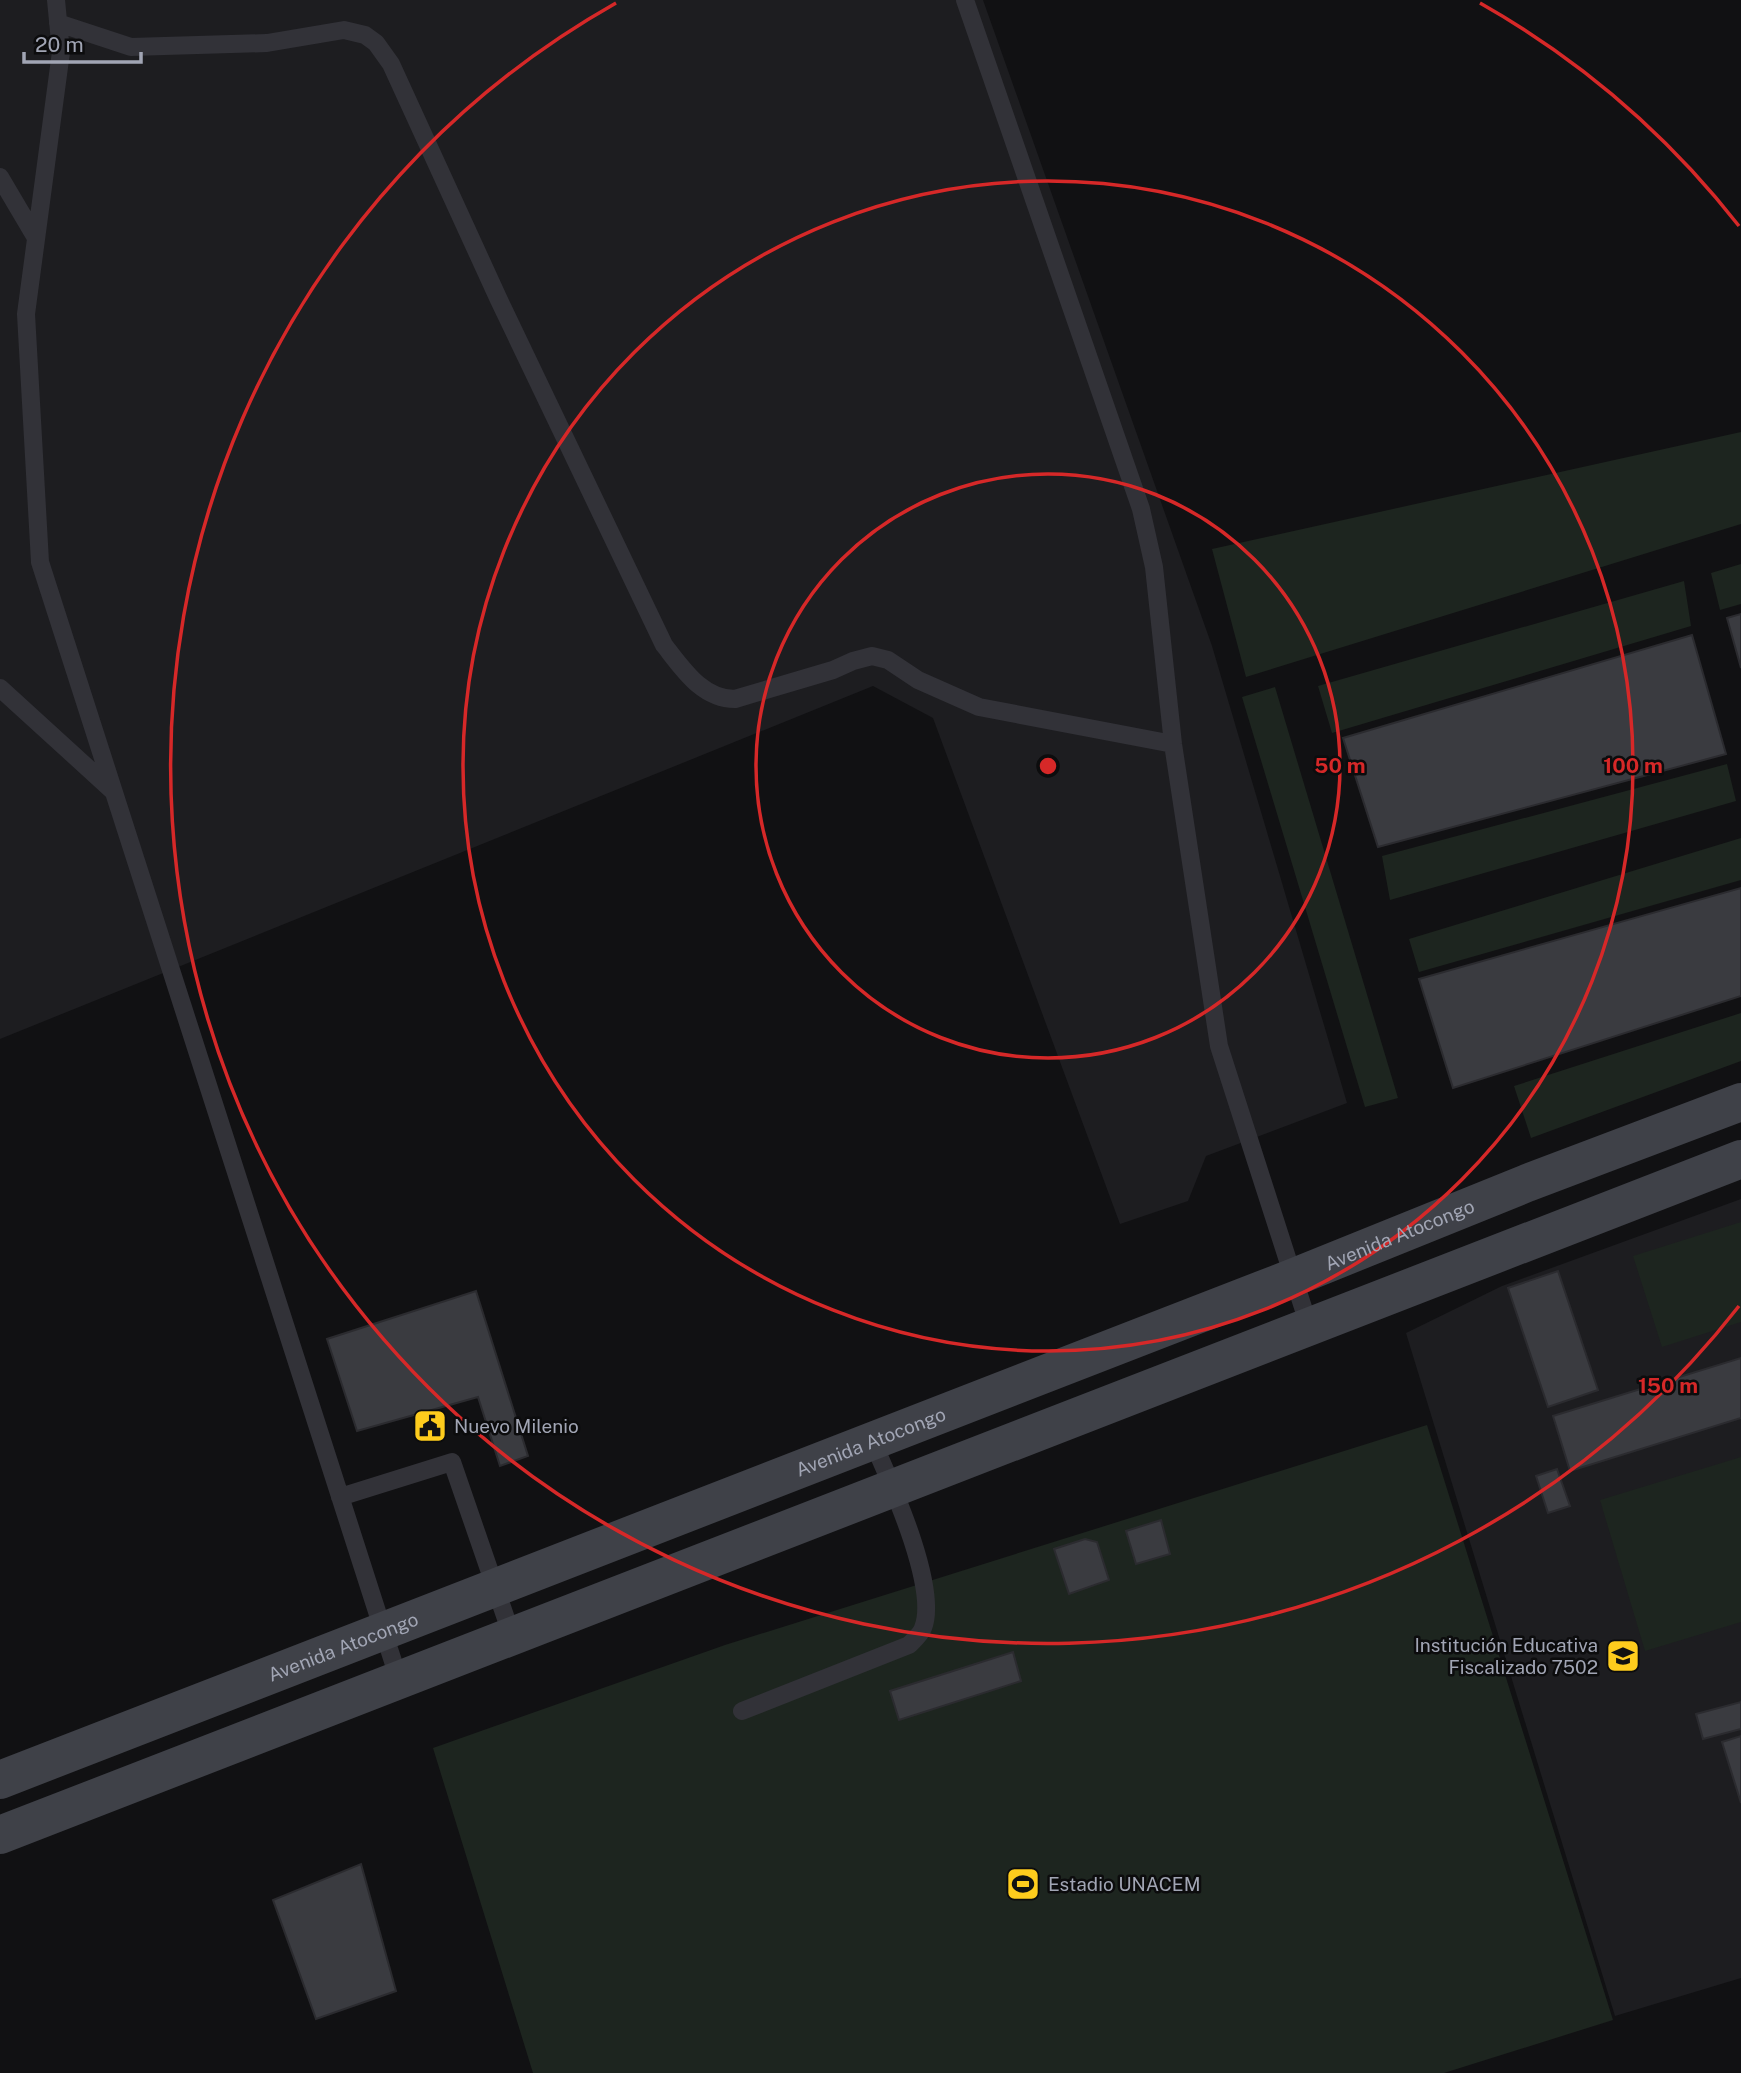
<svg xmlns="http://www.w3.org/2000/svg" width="1741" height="2073" font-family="'Public Sans',sans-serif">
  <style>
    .built { fill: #1d1d20 }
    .green { fill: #1d251f }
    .building { fill: #3a3b40; stroke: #2b2b2f; stroke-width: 2 }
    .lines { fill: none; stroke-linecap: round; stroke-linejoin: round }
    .lane { stroke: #323238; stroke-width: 18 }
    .secondary { stroke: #3f4148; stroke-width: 38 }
    .ring { fill: none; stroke: #d62828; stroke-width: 3.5 }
    .labels { text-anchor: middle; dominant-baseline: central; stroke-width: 5; stroke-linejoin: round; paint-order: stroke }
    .street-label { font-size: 19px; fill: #a1a5b4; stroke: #0c0c0d }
    .poi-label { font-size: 19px; fill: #a1a5b4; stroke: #0c0c0d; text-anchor: start }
    .centre { fill: #d62828; stroke: #0c0c0d; stroke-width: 3.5 }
    .ring-label { font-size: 21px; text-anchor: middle; font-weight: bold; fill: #d62828; stroke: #0c0c0d; stroke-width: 5; stroke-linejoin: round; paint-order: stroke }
  </style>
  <rect width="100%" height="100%" fill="#111113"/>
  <path class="built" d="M0 0H983L1212 646 1347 1103 1206 1156 1188 1201 1120 1224 933 718 873 686 0 1039Z
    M1741 1199V1978L1615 2016 1406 1333 1502 1286Z"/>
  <path class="green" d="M1741 432V524L1246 677 1212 549Z
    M1741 564V604L1720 610 1711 573Z
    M1684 581 1691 626 1332 733 1318 686Z
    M1275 687 1398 1098 1365 1107 1242 697Z
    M1727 764 1736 801 1390 900 1382 856Z
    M1741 838V880L1419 972 1409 939Z
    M1741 1013V1061L1531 1138 1514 1086Z
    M1741 1222V1322L1662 1347 1633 1256Z
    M1427 1425 1613 2020 1444 2073H533L433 1748 725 1645Z
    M1741 1457V1622L1645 1651 1600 1500Z"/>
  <path class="building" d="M1741 614V668L1727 618Z
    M1692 635 1726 754 1378 847 1343 738Z
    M1741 888V996L1453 1088 1419 979Z
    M1558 1271 1598 1390 1548 1407 1508 1288Z
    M476 1291 528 1456 500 1466 478 1397 357 1431 327 1339Z
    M1741 1358V1418L1570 1471 1553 1416Z
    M1557 1469 1570 1506 1548 1513 1536 1476Z
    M1161 1520 1170 1554 1136 1564 1126 1531Z
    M1085 1539 1097 1542 1109 1580 1069 1594 1054 1549Z
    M1013 1652 1021 1681 899 1720 890 1691Z
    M1741 1702V1729L1703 1739 1696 1714Z
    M1741 1736V1803L1722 1742Z
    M361 1864 396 1991 316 2019 273 1900Z"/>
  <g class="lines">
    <path class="lane" d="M56 0 61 52 26 314 40 562 399 1680
      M965 0 1141 509 1154 567 1173 744 1219 1046 1309 1326
      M58 23 131 47 267 43 344 30 365 35 376 43 391 64 499 300 664 645C683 669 702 699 735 699L833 670 853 661 872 656 888 660 918 680 979 707 1173 744
      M0 177 36 238
      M0 688 113 791
      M340 1497 452 1462 512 1636
      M742 1711 909 1645C914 1640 921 1634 923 1628 939 1587 890 1481 872 1440"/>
    <g class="secondary">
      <path id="s1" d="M0 1780 1292 1278 1527 1183 1741 1102"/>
      <path d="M0 1835 1741 1159"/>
    </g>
  </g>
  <g class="ring">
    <circle cx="1048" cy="766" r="292"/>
    <circle cx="1048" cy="766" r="585"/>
    <path d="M1739 1306A877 877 0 1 1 616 3M1480 3A877 877 0 0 1 1739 226"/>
  </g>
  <defs>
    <symbol id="civic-square" viewBox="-11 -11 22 22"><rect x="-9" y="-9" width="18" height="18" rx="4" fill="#fecc1d" stroke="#0c0c0d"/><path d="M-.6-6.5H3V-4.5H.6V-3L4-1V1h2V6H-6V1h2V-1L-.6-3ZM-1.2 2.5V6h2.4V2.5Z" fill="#111"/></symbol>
    <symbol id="school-square" viewBox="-11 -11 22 22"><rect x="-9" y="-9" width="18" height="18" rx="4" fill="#fecc1d" stroke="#0c0c0d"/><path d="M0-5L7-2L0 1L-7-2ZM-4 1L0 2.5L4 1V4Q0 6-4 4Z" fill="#111"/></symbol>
    <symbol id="stadium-square" viewBox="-11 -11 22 22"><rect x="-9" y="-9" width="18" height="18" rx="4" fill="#fecc1d" stroke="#0c0c0d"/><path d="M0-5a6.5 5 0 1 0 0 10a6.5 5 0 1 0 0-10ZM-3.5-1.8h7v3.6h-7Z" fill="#111"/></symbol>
  </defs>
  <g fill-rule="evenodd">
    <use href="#civic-square" x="411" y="1407" width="38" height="38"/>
    <use href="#school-square" x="1604" y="1637" width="38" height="38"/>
    <use href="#stadium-square" x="1004" y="1865" width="38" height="38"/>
  </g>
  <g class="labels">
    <g class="street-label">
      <text stroke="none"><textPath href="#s1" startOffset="1502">Avenida Atocongo</textPath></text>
      <text stroke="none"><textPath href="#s1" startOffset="934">Avenida Atocongo</textPath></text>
      <text stroke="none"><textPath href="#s1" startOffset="368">Avenida Atocongo</textPath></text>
    </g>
    <g class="poi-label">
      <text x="454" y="1426">Nuevo Milenio</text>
      <text x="1598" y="1645" text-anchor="end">Institución Educativa<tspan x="1598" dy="22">Fiscalizado 7502</tspan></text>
      <text x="1048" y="1884">Estadio UNACEM</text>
    </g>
  </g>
  <circle cx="1048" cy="766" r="10" class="centre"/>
  <g class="ring-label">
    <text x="1340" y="773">50 m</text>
    <text x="1633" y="773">100 m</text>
    <text x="1668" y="1393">150 m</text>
  </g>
  <path d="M24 52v10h117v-10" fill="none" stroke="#a1a5b4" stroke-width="3.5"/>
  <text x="35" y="52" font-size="21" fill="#a1a5b4" stroke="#0c0c0d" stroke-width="5" paint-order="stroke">20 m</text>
</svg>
